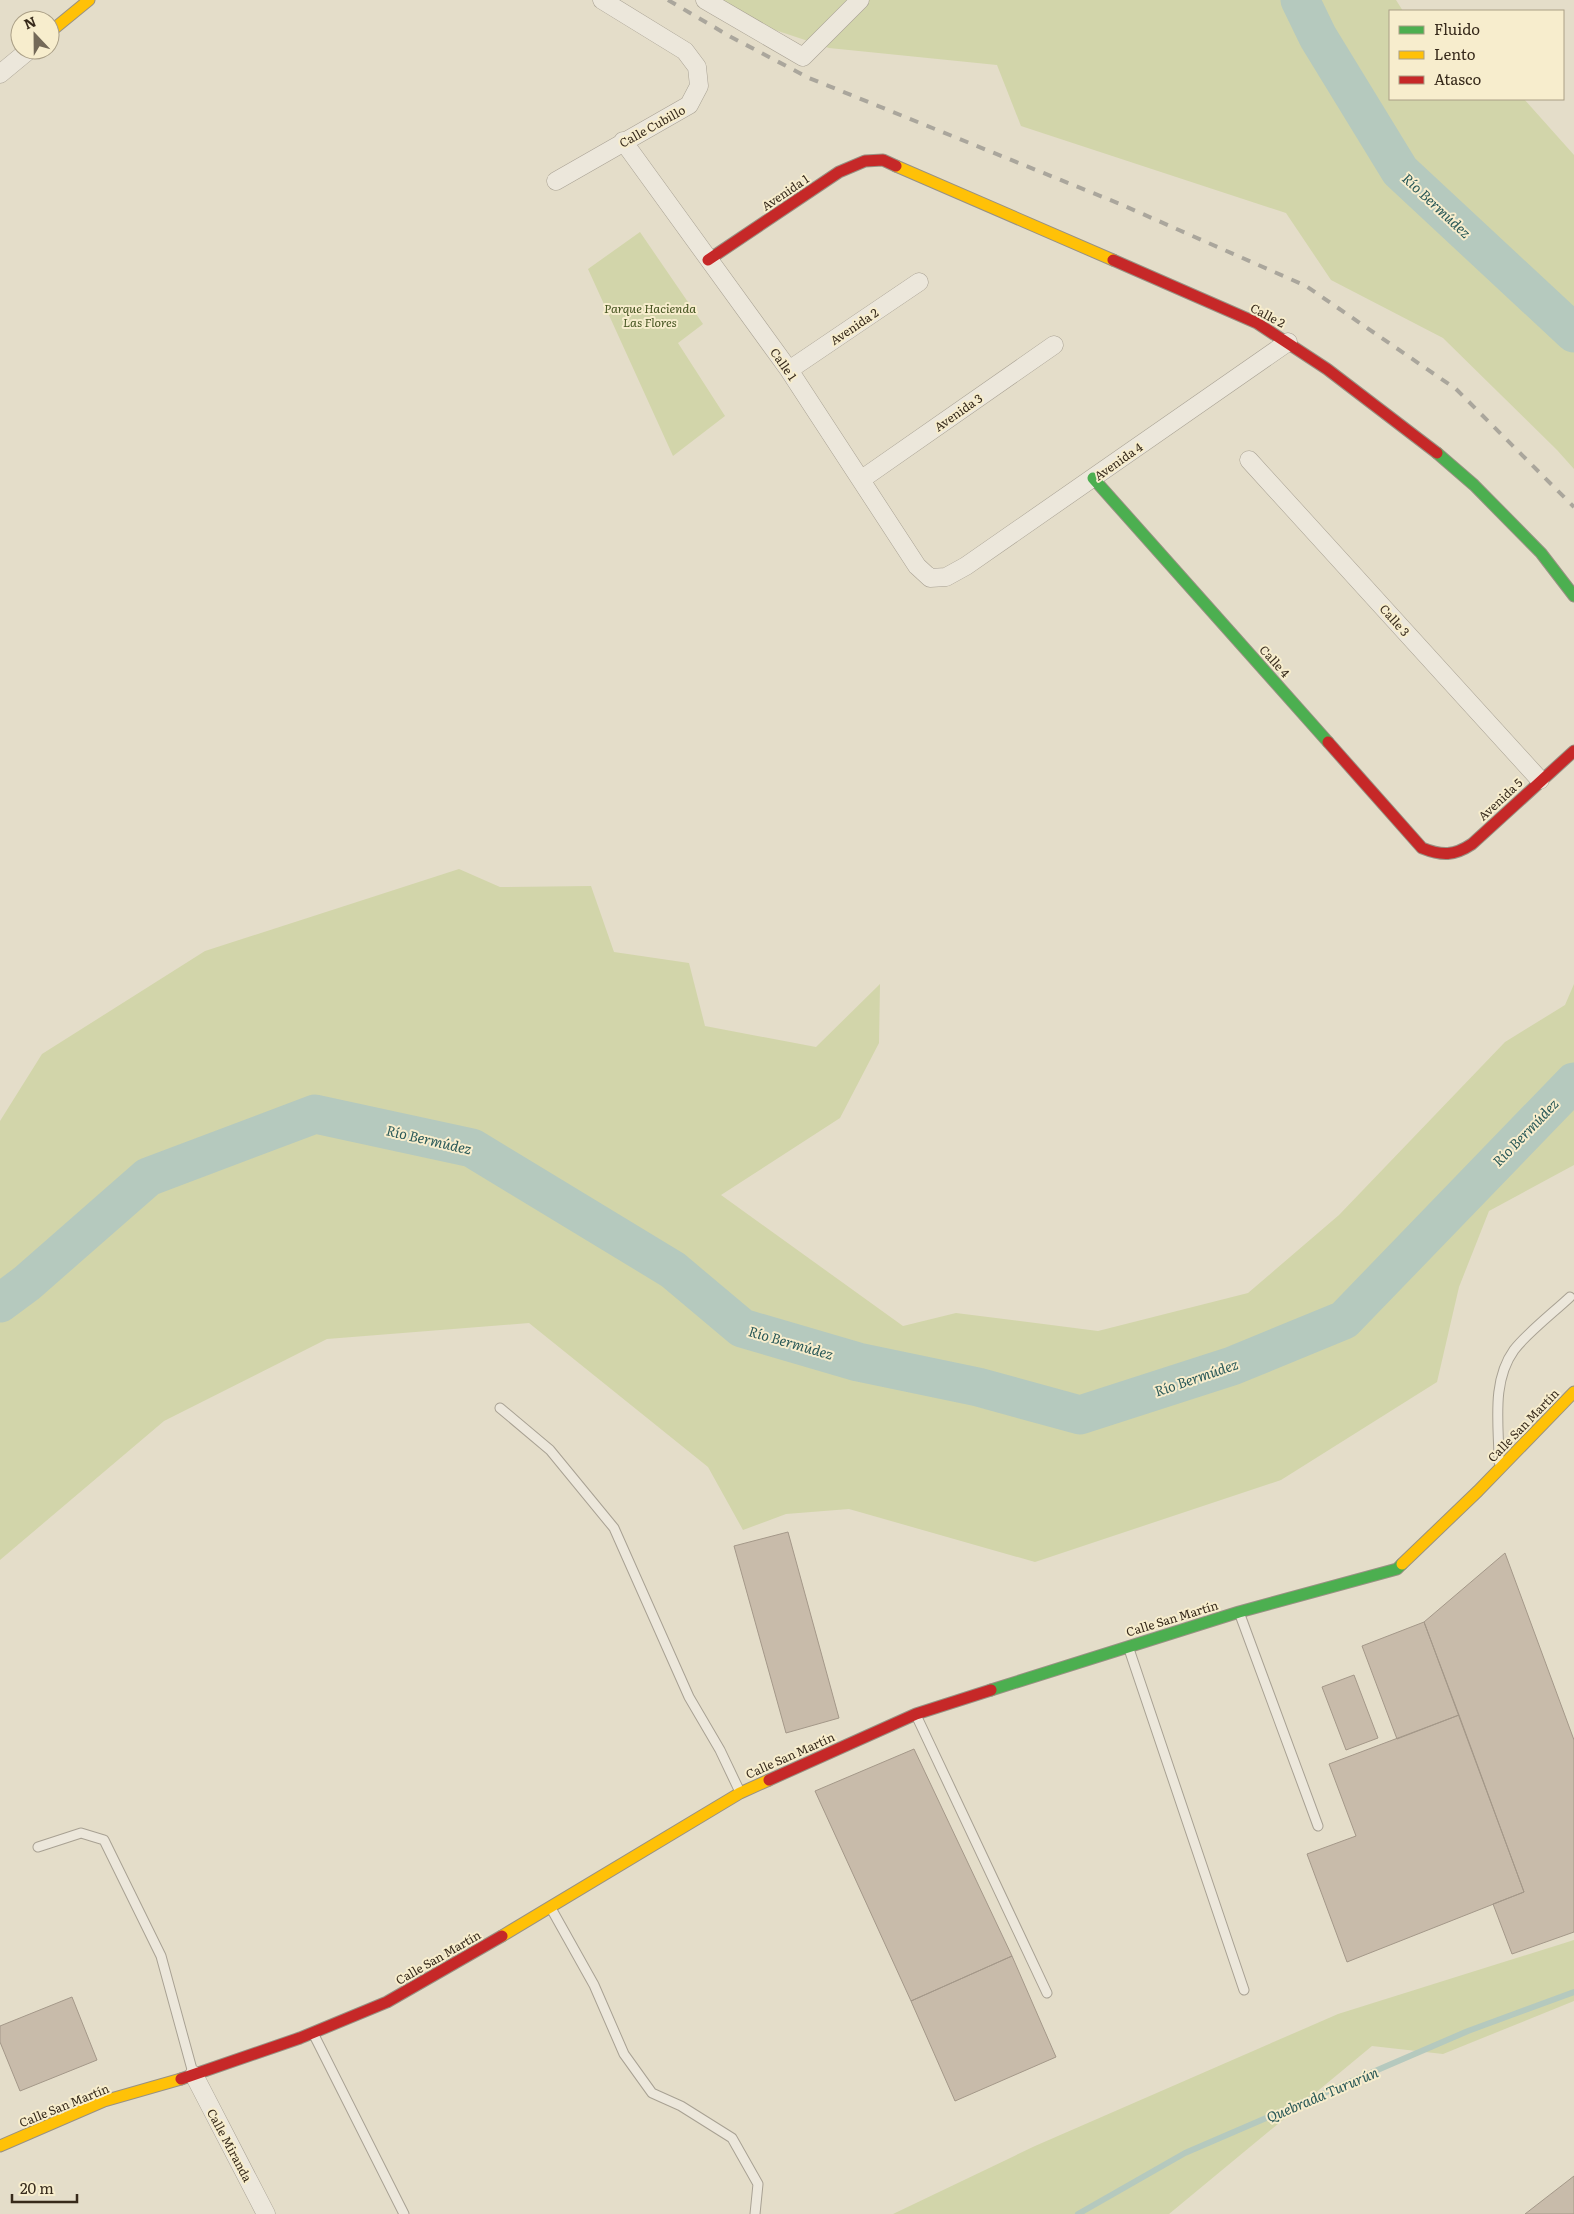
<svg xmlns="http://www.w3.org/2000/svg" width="1574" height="2214" font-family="Literata,serif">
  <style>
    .green { fill: #d2d5aa }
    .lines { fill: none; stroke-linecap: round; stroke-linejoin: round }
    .stream { stroke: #b5c9be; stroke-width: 6 }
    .river { stroke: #b5c9be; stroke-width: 39 }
    .building { fill: #c8bbaa; stroke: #a49889 }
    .lane-casing { stroke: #a8a193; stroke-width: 11 }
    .street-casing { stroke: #a8a193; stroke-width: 19 }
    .fast-casing { stroke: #989183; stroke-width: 13 }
    .slow-casing { stroke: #989183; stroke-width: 13 }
    .jam-casing { stroke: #989183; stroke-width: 13 }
    .lane { stroke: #ece7db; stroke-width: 9 }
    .street { stroke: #ece7db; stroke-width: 18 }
    .fast { stroke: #4caf50; stroke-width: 11 }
    .slow { stroke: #ffc107; stroke-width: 11 }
    .jam { stroke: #c62828; stroke-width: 11 }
    .rail { stroke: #aaa69c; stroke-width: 4; stroke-dasharray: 9 9; stroke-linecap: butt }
    .labels { text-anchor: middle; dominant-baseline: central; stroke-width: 4; stroke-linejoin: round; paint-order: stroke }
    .street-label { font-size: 12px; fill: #372a1b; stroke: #f7edcd }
    .park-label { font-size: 12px; font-style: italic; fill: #455420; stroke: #f7edcd }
    .water-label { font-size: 14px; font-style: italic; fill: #295857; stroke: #f7edcd }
  </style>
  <rect width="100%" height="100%" fill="#e4ddc9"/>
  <path class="green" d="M719 0H1396L1403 11H1390V99H1524L1574 155V469L1557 450 1443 338 1331 280 1286 213 1021 126 997 65 829 48 766 27Z
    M640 232 703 324 678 343 725 416 673 456 588 269Z
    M459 869 500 887 591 886 614 952 689 963 705 1026 816 1047 880 984 879 1043 840 1118 721 1195 903 1326 956 1313 1098 1331 1248 1293 1339 1215 1505 1042 1565 1005 1574 984V1165L1489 1211 1459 1287 1437 1382 1281 1480 1035 1562 849 1509 786 1514 743 1530 708 1467 529 1323 327 1339 164 1421 0 1560V1121L42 1054 205 951Z
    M1574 1940V2001L1443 2054 1372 2046 1169 2214H893L1035 2146 1338 2014Z"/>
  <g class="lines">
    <path class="stream" d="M1078 2214 1185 2153 1468 2031 1574 1992"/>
    <path class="river" d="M1300 0 1318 37 1400 171 1574 333
      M0 1303 27 1283 148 1177 315 1114 472 1148 673 1270 742 1328 858 1362 978 1387 1080 1415 1232 1366 1344 1320 1574 1082"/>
  </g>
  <path class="building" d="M788 1532 839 1718 786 1733 734 1546Z
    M1505 1553 1574 1740V1932L1512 1954 1493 1904 1524 1892 1424 1622Z
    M1424 1622 1459 1715 1397 1739 1362 1646Z
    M1354 1675 1378 1738 1346 1750 1322 1687Z
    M1459 1715 1524 1892 1347 1962 1307 1854 1356 1836 1329 1764Z
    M914 1749 1012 1956 911 2001 815 1791Z
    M1012 1956 1056 2057 955 2101 911 2001Z
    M72 1997 97 2060 20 2091 0 2042V2026Z
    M1574 2176V2214H1525Z"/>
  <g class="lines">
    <defs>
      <path id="lane" d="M500 1408 550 1450 614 1528 689 1697 720 1750 740 1792
        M1499 1462C1499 1425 1491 1382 1514 1350 1526 1334 1554 1312 1570 1297
        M1239 1612 1318 1826
        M1129 1649 1244 1990
        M916 1715 1047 1993
        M38 1847 81 1833 104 1840 161 1956 193 2073
        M552 1910 594 1985 624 2054 652 2093 681 2106 732 2138 758 2184 755 2214
        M313 2033 404 2214"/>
      <path id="street" d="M705 0 803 57 860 0
        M0 74 29 50
        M623 141 789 370 917 566 930 578 946 577 966 566 1288 342
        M556 181 689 105 699 86 697 67 685 51 602 0
        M789 370 919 282
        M1249 460 1540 780
        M862 479 1054 345
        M194 2075 266 2214"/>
      <path id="fast" d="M1437 453 1474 485 1541 553 1574 596
        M1093 478 1328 742
        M991 1690 1239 1612 1397 1569 1402 1564"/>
      <path id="slow" d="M50 32 89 0
        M896 166 1113 260
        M1402 1564 1478 1491 1574 1392
        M502 1936 740 1793 769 1780
        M0 2146 104 2101 181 2079"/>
      <path id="jam" d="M708 260 839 172 865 161 883 160 896 166
        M1113 260 1257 323 1327 369 1437 453
        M1328 742 1422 848C1442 856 1454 856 1472 844L1574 751
        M769 1780 916 1714 991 1690
        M181 2079 300 2038 387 2002 502 1936"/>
    </defs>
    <use href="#lane" class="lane-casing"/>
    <use href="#street" class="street-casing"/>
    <use href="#fast" class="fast-casing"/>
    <use href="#slow" class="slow-casing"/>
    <use href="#jam" class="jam-casing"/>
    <use href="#lane" class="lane"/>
    <use href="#street" class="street"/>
    <use href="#fast" class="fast"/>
    <use href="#slow" class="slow"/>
    <use href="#jam" class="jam"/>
    <path class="rail" d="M668 0 731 37 809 78 1120 204 1306 286 1456 389 1574 507"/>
  </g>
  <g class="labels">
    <g class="street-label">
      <text transform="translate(652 126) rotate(-29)">Calle Cubillo</text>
      <text transform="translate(785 192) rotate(-34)">Avenida 1</text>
      <text transform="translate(1268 315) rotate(28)">Calle 2</text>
      <text transform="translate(854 326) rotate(-34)">Avenida 2</text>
      <text transform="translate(784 364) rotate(55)">Calle 1</text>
      <text transform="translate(958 412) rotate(-35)">Avenida 3</text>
      <text transform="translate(1118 461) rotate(-35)">Avenida 4</text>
      <text transform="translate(1395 620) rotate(48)">Calle 3</text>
      <text transform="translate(1275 661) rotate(48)">Calle 4</text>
      <text transform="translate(1500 799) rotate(-43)">Avenida 5</text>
      <text transform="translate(1523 1425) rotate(-46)">Calle San Martín</text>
      <text transform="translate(1172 1618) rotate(-17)">Calle San Martín</text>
      <text transform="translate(790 1755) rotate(-24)">Calle San Martín</text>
      <text transform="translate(438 1957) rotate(-30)">Calle San Martín</text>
      <text transform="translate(64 2105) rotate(-22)">Calle San Martín</text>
      <text transform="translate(230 2145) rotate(62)">Calle Miranda</text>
    </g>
    <g class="park-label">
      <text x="650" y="308">Parque Hacienda<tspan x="650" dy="14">Las Flores</tspan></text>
    </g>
    <g class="water-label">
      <text transform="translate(1437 205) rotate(43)">Río Bermúdez</text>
      <text transform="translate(1525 1132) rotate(-46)">Río Bermúdez</text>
      <text transform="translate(429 1139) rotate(13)">Río Bermúdez</text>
      <text transform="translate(791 1342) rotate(16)">Río Bermúdez</text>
      <text transform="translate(1196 1377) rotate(-19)">Río Bermúdez</text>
      <text transform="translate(1322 2094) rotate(-23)">Quebrada Tururún</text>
    </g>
  </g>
  <rect x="1389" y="10" width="175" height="90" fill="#f7edcd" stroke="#aa9f86"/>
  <rect x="1399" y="26" width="25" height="8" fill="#4caf50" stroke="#aa9f86"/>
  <text x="1434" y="35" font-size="15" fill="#372a1b">Fluido</text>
  <rect x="1399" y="51" width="25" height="8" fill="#ffc107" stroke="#aa9f86"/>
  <text x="1434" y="60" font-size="15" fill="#372a1b">Lento</text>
  <rect x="1399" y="76" width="25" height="8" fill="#c62828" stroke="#aa9f86"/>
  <text x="1434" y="85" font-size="15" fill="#372a1b">Atasco</text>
  <g transform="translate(35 35) rotate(338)"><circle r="24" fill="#f7edcd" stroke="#aa9f86"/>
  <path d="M0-4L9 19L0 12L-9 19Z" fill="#746958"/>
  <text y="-8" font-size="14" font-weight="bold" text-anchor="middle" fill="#372a1b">N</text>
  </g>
  <path d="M12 2194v8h65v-8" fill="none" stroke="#372a1b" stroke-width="2.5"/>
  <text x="20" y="2194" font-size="15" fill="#372a1b" stroke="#f7edcd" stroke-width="4" paint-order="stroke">20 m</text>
</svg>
